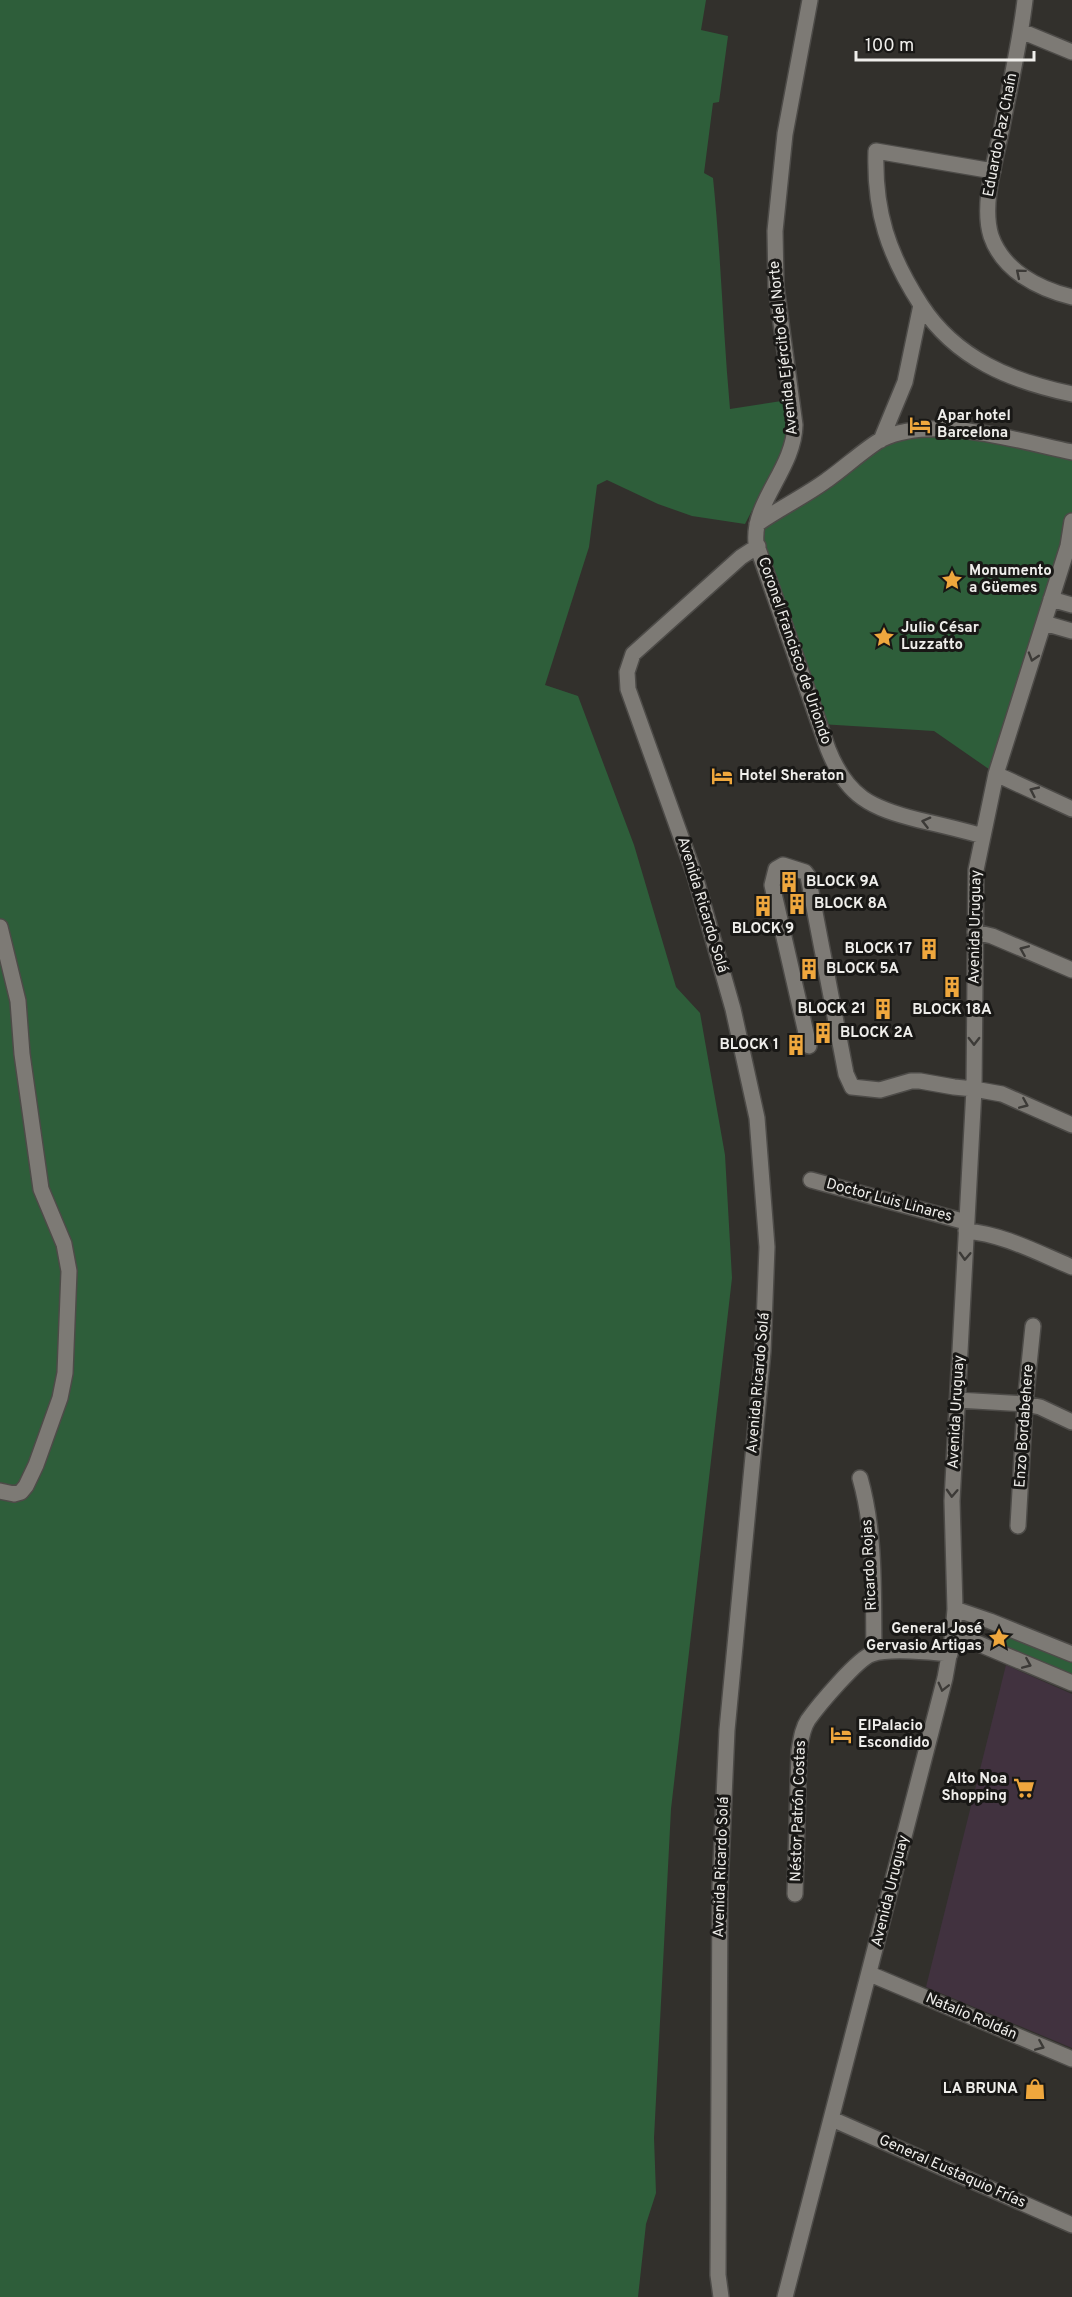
<svg xmlns="http://www.w3.org/2000/svg" width="1072" height="2297" font-family="Overpass,sans-serif">
  <style>
    .commercial { fill: #41323f }
    .green { fill: #2e5e3a }
    .lines { fill: none; stroke-linecap: round; stroke-linejoin: round }
    .minor-casing { stroke: #4d4b48; stroke-width: 18 }
    .minor { stroke: #7d7a75; stroke-width: 15 }
    .oneway { stroke: #3c3a37 }
    .labels { text-anchor: middle; dominant-baseline: central; stroke-width: 6; stroke-linejoin: round; paint-order: stroke }
    .street-label { font-size: 15px; fill: #efeeeb; stroke: #191816 }
    .poi-label { font-size: 15px; font-weight: bold; fill: #efeeeb; stroke: #191816; text-anchor: start }
  </style>
  <rect width="100%" height="100%" fill="#32302c"/>
  <path class="commercial" d="M1006 1665 1072 1694V2048L926 1987Z"/>
  <path class="green" d="M0 0H706L701 30 728 36 719 102 713 103 704 173 713 178C721 255 723 332 730 409L788 400 790 437 745 524 692 516 658 504 607 480 597 485 589 547 545 685 578 696 634 845 676 987 700 1013 725 1155 732 1278 671 1809 654 2138 656 2193 646 2224 638 2297H0Z
    M930 430 1072 452V521L996 774 934 731 820 724 760 531 867 451Z
    M1000 1630 1072 1661V1675L996 1644 993 1640 995 1634Z"/>
  <g class="lines">
    <defs>
      <path id="minor" d="M810 0 785 134 775 231 776 286 795 425C794 469 752 502 756 543L828 749C847 797 871 808 919 820 941 825 962 830 983 836
        M1025 0C1020 43 1010 85 1002 127 996 159 981 204 991 236 1003 271 1039 289 1072 297
        M1021 31 1072 52
        M921 305C956 359 1011 381 1072 394
        M881 440 905 382 921 305C888 254 874 211 876 151L993 171
        M757 524C780 508 805 496 827 480 843 469 867 447 882 439 934 414 1019 441 1072 452
        M1051 599 1072 605
        M1044 623 1072 631
        M996 774 1072 809
        M0 927 18 1001 22 1054 41 1189 64 1244 69 1271 65 1373 60 1398 36 1465 26 1486 21 1492 14 1494 0 1491
        M975 932 992 936 1072 970
        M809 1046 772 885 776 869 783 865 805 872 808 876 846 1074 852 1087 880 1090 911 1081H920L954 1087 974 1089 1002 1094 1072 1125
        M811 1180 966 1222
        M966 1231C1003 1234 1038 1253 1072 1267
        M957 1400 1025 1404 1040 1407 1072 1422
        M860 1478C876 1534 873 1595 874 1653
        M1018 1526 1025 1404 1033 1326
        M955 1609 990 1621 1072 1654
        M953 1633 1072 1683
        M795 1894 799 1751C801 1740 802 1729 808 1720 818 1706 858 1658 872 1654 888 1648 932 1652 950 1654
        M870 1974 1072 2059
        M832 2119 1072 2225
        M721 2297 718 2275 720 1888 727 1730 763 1351 767 1247 757 1118 733 1009 695 876 628 689 627 672 633 654 741 557 758 546
        M785 2297 945 1678 953 1633 955 1609 952 1501 974 1089 976 870 996 774 1068 546 1072 521"/>
    </defs>
    <use href="#minor" class="minor-casing"/>
    <use href="#minor" class="minor"/>
  </g>
  <defs><path id="oneway-chevron" d="M-2-3.5L2.5 0L-2 3.5" fill="none" stroke-width="1.6" stroke-linecap="round" stroke-linejoin="round" transform="scale(1.5)"/></defs>
  <g class="oneway">
    <use href="#oneway-chevron" transform="translate(1020 273) rotate(-140)"/>
    <use href="#oneway-chevron" transform="translate(1033 657) rotate(107)"/>
    <use href="#oneway-chevron" transform="translate(1034 791) rotate(-155)"/>
    <use href="#oneway-chevron" transform="translate(926 822) rotate(-166)"/>
    <use href="#oneway-chevron" transform="translate(1024 950) rotate(-157)"/>
    <use href="#oneway-chevron" transform="translate(974 1041) rotate(90)"/>
    <use href="#oneway-chevron" transform="translate(1024 1104) rotate(23)"/>
    <use href="#oneway-chevron" transform="translate(965 1256) rotate(93)"/>
    <use href="#oneway-chevron" transform="translate(952 1493) rotate(93)"/>
    <use href="#oneway-chevron" transform="translate(1027 1664) rotate(23)"/>
    <use href="#oneway-chevron" transform="translate(943 1687) rotate(104)"/>
    <use href="#oneway-chevron" transform="translate(1040 2046) rotate(23)"/>
  </g>
  <defs>
    <symbol id="hotel-bare" viewBox="-9 -9 18 18"><path d="M-6-4.5h1.5V1H6V5H4.5V3h-9V5H-6ZM-4 0a1.8 1.8 0 1 1 3.6 0ZM.5 0V-2.5h3Q6-2.5 6 0Z" fill="#efa73d" stroke="#191816" stroke-width="2.5" paint-order="stroke"/></symbol>
    <symbol id="sight-bare" viewBox="-9 -9 18 18"><path d="M0-6L1.8-2.2L6-1.7L2.9 1.2L3.7 5.4L0 3.3L-3.7 5.4L-2.9 1.2L-6-1.7L-1.8-2.2Z" fill="#efa73d" stroke="#191816" stroke-width="2.5" paint-order="stroke"/></symbol>
    <symbol id="building-bare" viewBox="-9 -9 18 18"><path d="M-4-6H4V6H1V3H-1V6H-4ZM-2.5-4.3h1.7v1.8h-1.7ZM.8-4.3h1.7v1.8H.8ZM-2.5-1h1.7V.8h-1.7ZM.8-1h1.7V.8H.8Z" fill="#efa73d" stroke="#191816" stroke-width="2.5" paint-order="stroke"/></symbol>
    <symbol id="supermarket-bare" viewBox="-9 -9 18 18"><path d="M-6-5.5h2.5l.6 2H6L4.5 2H-2.5L-4.4-4H-6ZM-1.5 3.2a1.3 1.3 0 1 0 .1 0ZM3 3.2a1.3 1.3 0 1 0 .1 0Z" fill="#efa73d" stroke="#191816" stroke-width="2.5" paint-order="stroke"/></symbol>
    <symbol id="shop-bare" viewBox="-9 -9 18 18"><path d="M-5-2.5h2.3a2.7 3.5 0 0 1 5.4 0H5L5.5 6h-11ZM-1.5-2.5h3a1.5 2.3 0 0 0-3 0Z" fill="#efa73d" stroke="#191816" stroke-width="2.5" paint-order="stroke"/></symbol>
  </defs>
  <g fill-rule="evenodd">
    <use href="#hotel-bare" x="905" y="410" width="30" height="30"/>
    <use href="#sight-bare" x="937" y="565" width="30" height="30"/>
    <use href="#sight-bare" x="869" y="622" width="30" height="30"/>
    <use href="#hotel-bare" x="707" y="761" width="30" height="30"/>
    <use href="#building-bare" x="774" y="867" width="30" height="30"/>
    <use href="#building-bare" x="782" y="889" width="30" height="30"/>
    <use href="#building-bare" x="748" y="891" width="30" height="30"/>
    <use href="#building-bare" x="914" y="934" width="30" height="30"/>
    <use href="#building-bare" x="794" y="954" width="30" height="30"/>
    <use href="#building-bare" x="937" y="972" width="30" height="30"/>
    <use href="#building-bare" x="868" y="994" width="30" height="30"/>
    <use href="#building-bare" x="808" y="1018" width="30" height="30"/>
    <use href="#building-bare" x="781" y="1030" width="30" height="30"/>
    <use href="#sight-bare" x="984" y="1623" width="30" height="30"/>
    <use href="#hotel-bare" x="826" y="1720" width="30" height="30"/>
    <use href="#supermarket-bare" x="1009" y="1773" width="30" height="30"/>
    <use href="#shop-bare" x="1020" y="2074" width="30" height="30"/>
  </g>
  <g class="labels">
    <g class="street-label">
      <text transform="translate(1001 135) rotate(-79)">Eduardo Paz Chaín</text>
      <text transform="translate(784 348) rotate(-96)">Avenida Ejército del Norte</text>
      <text transform="translate(794 651) rotate(71)">Coronel Francisco de Uriondo</text>
      <text transform="translate(702 905) rotate(73)">Avenida Ricardo Solá</text>
      <text transform="translate(976 927) rotate(-89)">Avenida Uruguay</text>
      <text transform="translate(889 1201) rotate(15)">Doctor Luis Linares</text>
      <text transform="translate(759 1383) rotate(-85)">Avenida Ricardo Solá</text>
      <text transform="translate(957 1412) rotate(-87)">Avenida Uruguay</text>
      <text transform="translate(1025 1426) rotate(-86)">Enzo Bordabehere</text>
      <text transform="translate(870 1565) rotate(-93)">Ricardo Rojas</text>
      <text transform="translate(799 1811) rotate(-88)">Néstor Patrón Costas</text>
      <text transform="translate(722 1867) rotate(-88)">Avenida Ricardo Solá</text>
      <text transform="translate(891 1891) rotate(-76)">Avenida Uruguay</text>
      <text transform="translate(971 2017) rotate(23)">Natalio Roldán</text>
      <text transform="translate(952 2172) rotate(24)">General Eustaquio Frías</text>
    </g>
    <g class="poi-label">
      <text x="937" y="416">Apar hotel<tspan x="937" dy="17">Barcelona</tspan></text>
      <text x="969" y="571">Monumento<tspan x="969" dy="17">a Güemes</tspan></text>
      <text x="901" y="628">Julio César<tspan x="901" dy="17">Luzzatto</tspan></text>
      <text x="739" y="776">Hotel Sheraton</text>
      <text x="806" y="882">BLOCK 9A</text>
      <text x="814" y="904">BLOCK 8A</text>
      <text x="763" y="929" text-anchor="middle">BLOCK 9</text>
      <text x="912" y="949" text-anchor="end">BLOCK 17</text>
      <text x="826" y="969">BLOCK 5A</text>
      <text x="866" y="1009" text-anchor="end">BLOCK 21</text>
      <text x="952" y="1010" text-anchor="middle">BLOCK 18A</text>
      <text x="840" y="1033">BLOCK 2A</text>
      <text x="779" y="1045" text-anchor="end">BLOCK 1</text>
      <text x="982" y="1629" text-anchor="end">General José<tspan x="982" dy="17">Gervasio Artigas</tspan></text>
      <text x="858" y="1726">ElPalacio<tspan x="858" dy="17">Escondido</tspan></text>
      <text x="1007" y="1779" text-anchor="end">Alto Noa<tspan x="1007" dy="17">Shopping</tspan></text>
      <text x="1018" y="2089" text-anchor="end">LA BRUNA</text>
    </g>
  </g>
  <path d="M856 51v9h178v-9" fill="none" stroke="#efeeeb" stroke-width="3"/>
  <text x="865" y="51" font-size="18" fill="#efeeeb" stroke="#191816" stroke-width="4.5" paint-order="stroke">100 m</text>
</svg>
